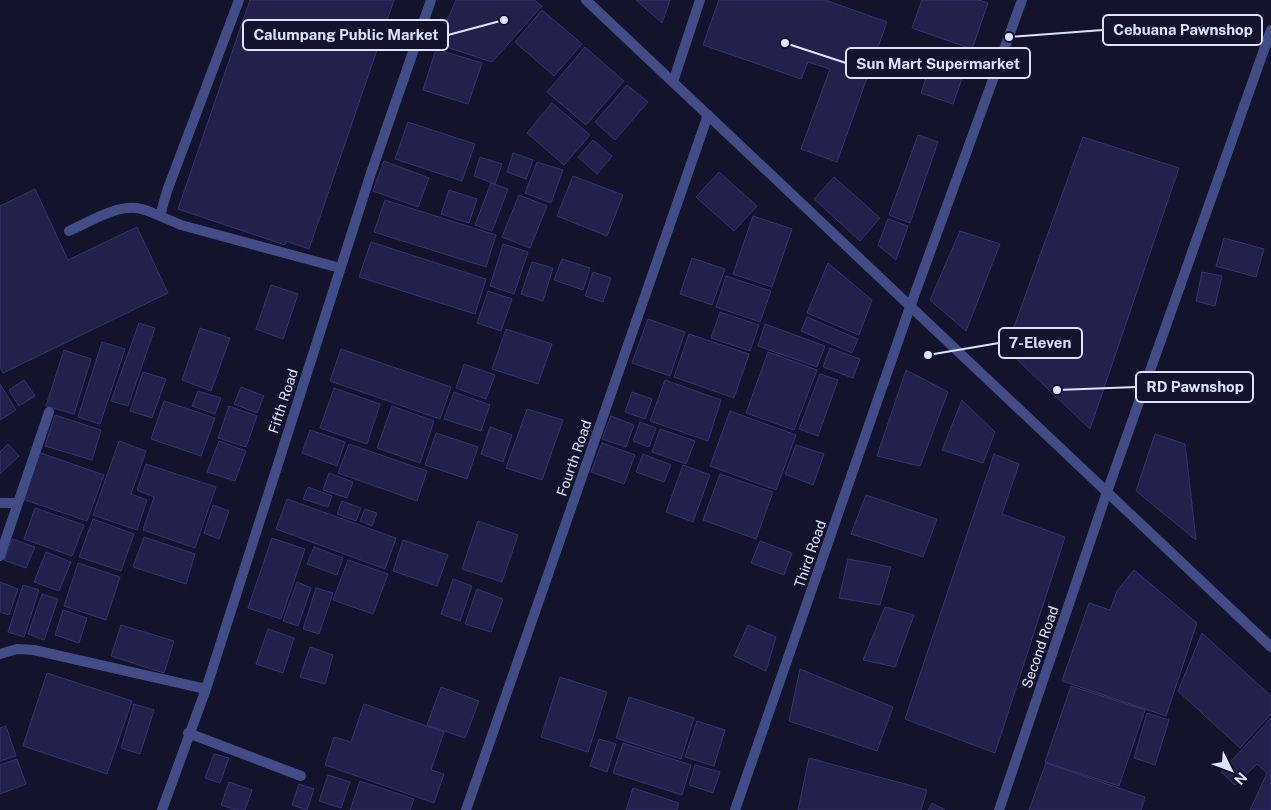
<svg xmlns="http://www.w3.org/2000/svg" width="1271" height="810" font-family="'Public Sans',sans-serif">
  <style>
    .building { fill: #21214b; stroke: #343475 }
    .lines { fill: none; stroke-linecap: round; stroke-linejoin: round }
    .service { stroke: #424d87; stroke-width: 10 }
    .minor { stroke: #424d87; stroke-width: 10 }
    .tertiary { stroke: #424d87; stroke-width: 10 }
    .labels { text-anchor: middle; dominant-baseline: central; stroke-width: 4; stroke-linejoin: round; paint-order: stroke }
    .street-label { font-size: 14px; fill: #dfe2fd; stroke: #13142b }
    .leader { fill: none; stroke: #dfe2fd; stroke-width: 2 }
    .callout-dot { fill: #dfe2fd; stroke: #13142b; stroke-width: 2 }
    .callout { fill: #13142b; stroke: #dfe2fd; stroke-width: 2 }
    .callout-label { font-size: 15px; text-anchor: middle; font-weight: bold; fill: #dfe2fd }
  </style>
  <rect width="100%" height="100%" fill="#13142b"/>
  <path class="building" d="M250 0H394L309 249 286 241 285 245 178 209Z
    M456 0H534L542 6 492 62 437 44Z
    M636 0H670L662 23Z
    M719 0H825L887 22 837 162 801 149 830 69 808 62 801 79 703 45Z
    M922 0H979L988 3 972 49 912 28Z
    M542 10 582 44 554 76 515 42Z
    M585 47 624 81 586 125 547 92Z
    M436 49 482 63 468 104 423 90Z
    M934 53 967 64 953 104 921 93Z
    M627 85 648 102 615 140 595 122Z
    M552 103 590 135 564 165 527 133Z
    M408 122 475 144 462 181 395 159Z
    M918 135 938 142 910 223 889 215Z
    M1083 137 1179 168 1090 429 1006 349Z
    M593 140 612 156 597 174 578 157Z
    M513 153 533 160 526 179 507 172Z
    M480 157 502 164 495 184 474 176Z
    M384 161 429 178 418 207 373 191Z
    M537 162 563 170 551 203 525 193Z
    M719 172 757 206 734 231 696 197Z
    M573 176 623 195 607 236 557 216Z
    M834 177 880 218 860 241 814 199Z
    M491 183 508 189 492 231 475 225Z
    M35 189 68 260 137 227 168 293 3 373 0 367V206Z
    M449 190 477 199 469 223 441 214Z
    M519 195 547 206 530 248 502 237Z
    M385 200 496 235 486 267 374 232Z
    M753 216 792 229 772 287 733 274Z
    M888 219 908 226 896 260 878 245Z
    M960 231 1000 244 966 331 930 300Z
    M1224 238 1264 249 1256 277 1216 266Z
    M371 242 486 279 475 314 359 277Z
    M503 244 528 252 514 294 490 286Z
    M692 258 725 269 712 305 680 294Z
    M562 259 590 268 583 290 554 280Z
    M532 262 553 268 543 301 521 294Z
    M828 263 872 300 859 335 807 313Z
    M593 272 611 278 603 302 585 296Z
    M1202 272 1222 276 1215 306 1196 301Z
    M726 276 771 291 760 322 716 307Z
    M271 285 298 294 283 339 256 329Z
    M488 291 512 299 501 331 477 323Z
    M720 312 759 325 750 351 711 338Z
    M807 317 858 339 852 353 801 331Z
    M648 319 685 332 670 376 632 363Z
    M139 323 155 328 128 406 111 401Z
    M765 324 825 346 817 367 758 346Z
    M200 328 230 338 211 391 182 380Z
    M506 329 552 344 538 384 492 369Z
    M689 334 749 354 734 398 674 377Z
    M102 342 125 349 100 424 78 417Z
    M830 348 860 359 853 378 823 367Z
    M341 349 451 387 440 419 330 381Z
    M64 350 91 359 74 414 46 406Z
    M768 352 817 370 794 430 746 413Z
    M464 364 495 375 486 399 456 388Z
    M906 370 948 392 920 466 877 456Z
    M143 372 166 379 152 418 130 411Z
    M820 374 838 380 818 436 799 429Z
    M24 380 35 396 19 406 9 390Z
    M665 380 721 400 708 441 650 421Z
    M0 384 16 410 0 420Z
    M241 387 264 396 257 413 234 404Z
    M334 388 380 404 367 444 320 428Z
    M198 391 221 398 215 414 192 406Z
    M454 392 490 405 481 431 444 419Z
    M632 392 652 399 645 419 625 412Z
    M962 400 995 432 983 463 942 450Z
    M164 401 215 418 201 456 151 439Z
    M229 406 257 416 246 447 218 438Z
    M392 406 434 421 420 463 377 448Z
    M527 409 563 420 542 480 506 468Z
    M730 411 796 435 776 490 710 466Z
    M55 415 101 430 92 460 45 446Z
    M611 416 634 425 626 447 602 439Z
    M640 422 656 428 649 447 633 441Z
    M490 427 512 435 503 462 481 454Z
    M660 429 695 441 686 464 652 452Z
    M310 430 345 442 337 466 302 453Z
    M436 433 478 447 467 479 425 465Z
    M1155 434 1185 444 1196 540 1136 491Z
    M119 441 146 451 131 494 147 500 137 530 93 515Z
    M219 441 246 451 235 481 207 472Z
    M602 443 635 455 624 484 591 472Z
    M8 444 19 456 0 474V452Z
    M349 444 427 471 417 501 338 473Z
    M796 445 824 454 813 485 785 474Z
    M38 452 104 475 87 521 22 499Z
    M643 454 671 465 664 482 636 472Z
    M994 454 1019 464 1002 514 1065 537 995 753 905 719Z
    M146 464 216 487 195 548 143 530 154 497 137 490Z
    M683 465 710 475 693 522 666 512Z
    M329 473 353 482 347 498 323 490Z
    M720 474 773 492 756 539 703 520Z
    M308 487 332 496 328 507 303 499Z
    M866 495 937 519 923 557 851 534Z
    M287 499 396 538 385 569 276 529Z
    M342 501 361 508 356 521 337 514Z
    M213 505 229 511 219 539 204 533Z
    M35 508 84 525 72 556 24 539Z
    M365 509 377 513 372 526 360 521Z
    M93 519 134 534 121 571 79 557Z
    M478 521 518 535 502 582 462 569Z
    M144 537 195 554 186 584 133 567Z
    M272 538 305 549 281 619 248 608Z
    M12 539 35 547 26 568 4 560Z
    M403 540 448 555 437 586 393 571Z
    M760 541 792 553 784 575 751 563Z
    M314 547 343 558 337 575 307 564Z
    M46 552 71 562 59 591 34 582Z
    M848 559 891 567 880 605 839 598Z
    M348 560 388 574 373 614 333 600Z
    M78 563 120 577 106 620 64 606Z
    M1134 570 1197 623 1166 716 1062 681 1089 603 1110 610 1117 591Z
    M453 579 472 586 460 621 441 614Z
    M0 582 18 589 9 615 0 612Z
    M297 582 311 588 298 626 283 621Z
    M23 585 39 590 24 637 8 632Z
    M316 588 333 593 319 634 303 629Z
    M477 589 503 599 491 632 465 624Z
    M42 594 58 599 44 640 28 634Z
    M885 607 914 615 895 667 863 660Z
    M63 610 87 618 79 643 55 635Z
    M121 625 174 641 164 673 111 656Z
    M748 625 776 637 766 671 734 656Z
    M268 629 294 638 283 673 256 664Z
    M1202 633 1271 696V714L1240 748 1178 691Z
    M310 647 333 655 325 684 300 677Z
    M800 669 893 707 877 751 789 721Z
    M47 673 132 701 107 774 23 746Z
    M560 677 607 692 588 752 541 737Z
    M1071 686 1145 710 1119 786 1045 762Z
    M441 687 479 701 465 738 427 725Z
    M629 697 694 718 681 759 616 738Z
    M134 704 154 710 140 754 121 748Z
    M364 704 444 732 431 770 444 774 434 803 325 765 334 737 351 742Z
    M1147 713 1169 720 1155 765 1134 758Z
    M1271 718V810H1250L1267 773 1257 764 1235 785 1221 772Z
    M697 721 725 730 714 766 685 757Z
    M6 726 16 756 0 761V728Z
    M599 739 616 744 607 772 590 766Z
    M623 743 691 765 682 795 613 773Z
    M214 754 229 758 220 783 205 778Z
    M809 758 927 790 921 810H798Z
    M17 759 26 784 0 794V765Z
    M1046 763 1145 797 1141 810H1029Z
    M695 765 720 772 713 793 689 785Z
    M328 775 350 782 341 808 319 801Z
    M360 781 414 799 410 810H350Z
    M229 782 252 790 245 810H236L221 805Z
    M299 784 314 789 307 810 292 805Z
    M633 788 679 803 677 810H626Z
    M932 803 945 810H928Z"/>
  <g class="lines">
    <path class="service" d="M239 0 167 191 160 216 181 225 340 268
      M673 82 700 0
      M69 231C90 222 118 203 141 209 148 210 154 214 160 216"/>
    <path class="minor" d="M0 503H18
      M0 556 49 412
      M0 654 17 649 34 650 206 689
      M188 733 301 776
      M162 810 206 689 370 176 431 0
      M466 810 708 115
      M735 810 910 307 1022 0
      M999 810 1107 492 1271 30"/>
    <path class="tertiary" d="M586 0 1271 647"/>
  </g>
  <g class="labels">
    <g class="street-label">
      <text transform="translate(283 401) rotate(-72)">Fifth Road</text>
      <text transform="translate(574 458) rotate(-71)">Fourth Road</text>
      <text transform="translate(810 554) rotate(-71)">Third Road</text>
      <text transform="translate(1040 647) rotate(-71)">Second Road</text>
    </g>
  </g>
  <path class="leader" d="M1009 37L1103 30M504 20L448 35M785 43L846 63M928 355L999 343M1057 390L1136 387"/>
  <g class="callout-dot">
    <circle cx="1009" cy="37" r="5"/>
    <circle cx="504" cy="20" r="5"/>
    <circle cx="785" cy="43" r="5"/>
    <circle cx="928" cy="355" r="5"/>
    <circle cx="1057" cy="390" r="5"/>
  </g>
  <g class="callout">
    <rect x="1103" y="15" width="159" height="30" rx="5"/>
    <rect x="243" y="20" width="205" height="30" rx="5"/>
    <rect x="846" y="48" width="184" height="30" rx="5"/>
    <rect x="999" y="328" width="83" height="30" rx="5"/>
    <rect x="1136" y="372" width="117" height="30" rx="5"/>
  </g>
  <g class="callout-label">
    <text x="1183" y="35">Cebuana Pawnshop</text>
    <text x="346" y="40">Calumpang Public Market</text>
    <text x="938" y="69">Sun Mart Supermarket</text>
    <text x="1040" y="348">7-Eleven</text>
    <text x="1195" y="392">RD Pawnshop</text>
  </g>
  <g transform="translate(1231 770) rotate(132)" stroke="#13142b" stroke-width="4" paint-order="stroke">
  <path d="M0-4L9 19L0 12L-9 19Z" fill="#dfe2fd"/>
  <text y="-8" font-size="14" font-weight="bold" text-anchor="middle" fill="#dfe2fd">N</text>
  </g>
</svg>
